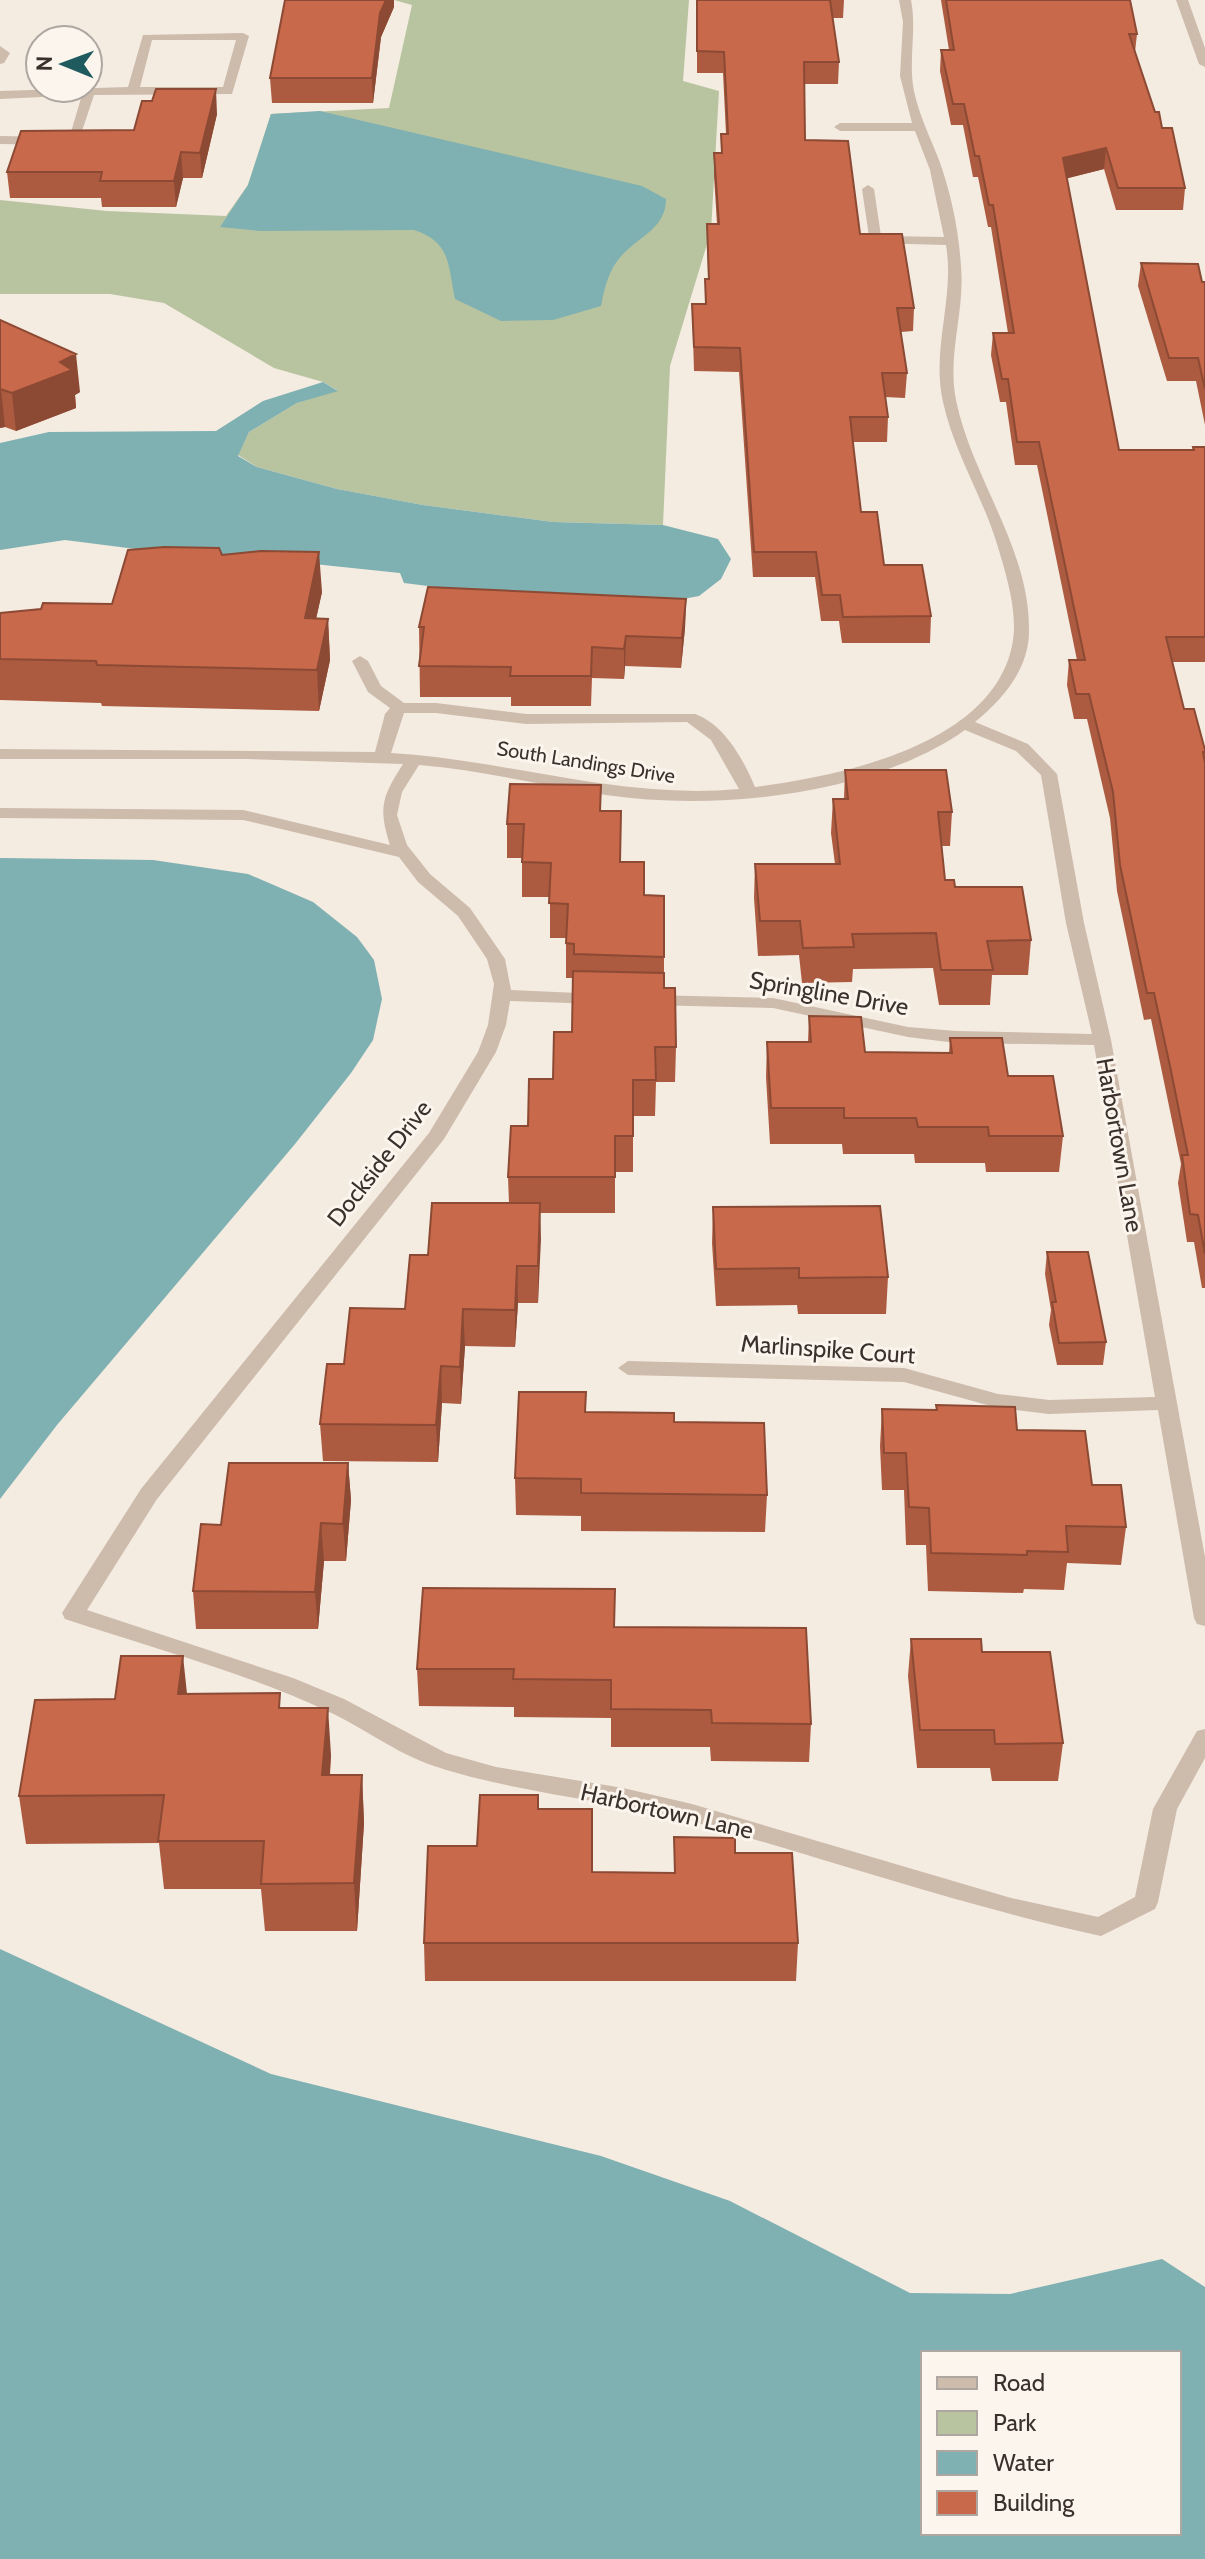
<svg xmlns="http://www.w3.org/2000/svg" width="1205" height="2559" font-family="Cabin,sans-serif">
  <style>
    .green { fill: #b8c4a0 }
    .water { fill: #7fb0b2; fill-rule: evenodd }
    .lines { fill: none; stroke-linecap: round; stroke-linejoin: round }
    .minor { fill: #cdbbac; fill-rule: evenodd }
    .wall { fill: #ac5a40 }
    .shaded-wall { fill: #8c4a34 }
    .building { fill: #c8694b; stroke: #8c4a34; stroke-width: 2 }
    .labels { text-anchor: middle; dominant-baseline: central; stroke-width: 6; stroke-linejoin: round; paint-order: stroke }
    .far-street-label { font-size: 20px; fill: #3b302b; stroke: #fbf5ee }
    .street-label { font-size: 24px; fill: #3b302b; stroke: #fbf5ee }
  </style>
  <rect width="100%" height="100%" fill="#f4ebe1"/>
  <path class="green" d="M394 0H689L683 81 719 91 711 231 670 366 663 525 553 522 423 505 337 489 257 467 238 455 249 432 297 403 337 390 323 382 274 368 164 303 110 294H0V200L107 211 226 216 248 185 271 114 389 108 412 5Z"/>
  <path class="water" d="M320 111 642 186 666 199C666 227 641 236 624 253 609 268 605 286 601 306L553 320 501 321 455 299C448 265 451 242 414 230L260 231 220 227 248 185 271 114Z
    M323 382 338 391 297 403 249 432 238 456 257 467 337 489 423 505 553 522 663 525 718 539 731 559 721 579 699 596 667 602 492 594 404 583 400 573 266 559 230 561 65 540 0 550V443L49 432 216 431 263 401Z
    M0 858 153 860 248 874 313 902 357 937 374 960 382 999 373 1040 351 1073 295 1144 57 1425 0 1499Z
    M0 1949 271 2074 601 2156 730 2201 910 2293 1010 2294 1162 2259 1205 2287V2559H0ZM1179 2353V2533H923V2353Z"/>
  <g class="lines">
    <path class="minor" d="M899 0H911C917 30 908 61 914 91 919 115 930 137 939 160 951 193 959 231 961 267 965 312 947 354 956 400 972 479 1030 548 1029 631 1029 669 1003 699 975 722L1028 744 1057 774 1084 923 1111 1040 1205 1557V1626L1197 1624 1194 1618 1158 1410 1049 1414 998 1408 904 1382 628 1375 618 1368 628 1361 904 1368 998 1394 1049 1400 1155 1397 1094 1045 956 1043 908 1037 773 1008 648 1005 639 1000 648 995 773 998 908 1027 956 1031 1092 1034 1066 923 1041 775 1016 751 965 730C871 796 717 811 606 795 543 786 482 770 419 765L402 792 397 815 407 845 430 874 470 908 505 959 511 990 600 994 609 999 600 1004 510 1001 506 1025 496 1052 444 1139 157 1499 87 1610 293 1678 344 1699 446 1753 496 1767 623 1788 692 1804 1011 1898 1098 1917 1135 1897 1153 1809 1197 1731 1205 1729V1758L1177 1809 1158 1902 1155 1909 1101 1936C963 1906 830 1860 694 1822 608 1799 519 1794 434 1766 397 1754 363 1727 327 1711 244 1672 152 1648 65 1619L62 1613 141 1489 429 1133 478 1052 488 1025 494 984 487 959 458 916 418 882 399 857 243 820 0 818V808L243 810 390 845C378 807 382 797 403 764L247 759H0V749L375 752 385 714 390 708 368 692 352 661 360 656 368 661 381 686 404 703H436L526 714H695C725 725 743 759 755 787 839 776 991 746 1012 646 1019 614 1006 574 997 544 982 495 954 452 943 402 931 349 955 298 946 245L870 243 862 189 868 185 874 189 881 236 944 237 930 170 915 131H840L834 127 840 123H912L900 76 903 22ZM404 713H436L526 724 687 722 711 740 739 789C621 800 508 760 391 753Z
      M1176 0H1188L1205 48V67L1199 64Z
      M243 33 249 36 232 94 94 95 80 137 58 145 0 144V136L57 137 71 132 82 95 0 99V91L128 87 143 35ZM152 40H236L223 87H140Z
      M0 46 10 53 4 63 0 64Z"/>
  </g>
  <path class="wall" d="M697 0H844L843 18H832L839 62 838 84H804L805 140 860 234 914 308 913 331 901 332 907 373 905 398 885 397 888 417 887 442H853L861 512 884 565 931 616 930 643H842L839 621H821L815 577H753L739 372 694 371 692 304H705V279H708L707 224H717L714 176V153H721V134H726L723 73H697Z
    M941 0H1130L1137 34 1135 52 1155 112 1162 128 1185 188 1183 210H1116L1104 169 1067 178 1119 450H1192L1193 447H1205V662H1172L1184 709 1205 750V1288H1202L1194 1242H1187L1178 1183 1181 1164 1151 1019 1144 1020 1117 891 1110 818 1087 719H1074L1067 685 1069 660H1077L1037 465H1015L1006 402H1000L991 355 993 333H1008L991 227H988L978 177H973L963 125H951L940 71 941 50H949Z
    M394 7 381 37 373 103H272L270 78Z
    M217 114 202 178H183L176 207H102L101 198H10L7 172 134 130Z
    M1141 263 1205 282V425L1196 381H1167L1138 286Z
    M0 320 80 392 75 395 76 408 16 431 5 427 0 428Z
    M222 555 322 592 316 619H328L330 660 319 711 102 706 101 703 0 700V613L112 604Z
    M686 599 685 628 681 668 625 666 624 679 592 678 591 706H511V697H420L419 627Z
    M845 770 952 812 950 846H942L945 880 1031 940 1028 975H992L990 1005H939L933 968 853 969 852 982 802 983 799 955 758 956 754 898 755 864H835L831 833 833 799H844Z
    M601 811 621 862 644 895 664 896V988L676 1047 675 1082H656L655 1116H633V1172H615V1213H540L538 1303H518L515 1347 465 1346 461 1404 442 1403 438 1462 323 1461 320 1424 344 1364 405 1309 428 1255 509 1203 508 1177 528 1126 553 1079 572 1032 573 978H566V938H550V897H522V858H507V824Z
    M809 1016 865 1052 949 1053 950 1038 1008 1076 1063 1136 1059 1172H986L985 1163H915L914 1154H843L842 1144H770L766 1077 767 1042H808Z
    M713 1207 888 1277 886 1314H798L797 1305 716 1306 712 1243Z
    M1047 1252 1106 1342 1103 1365H1057L1049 1325 1051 1310 1045 1274Z
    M586 1392V1412L674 1422 767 1495 765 1532 581 1531V1516L516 1515 515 1478Z
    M936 1405 1017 1430 1092 1485 1126 1527 1121 1565 1067 1563 1064 1590 1024 1589 1023 1593 928 1591 926 1545H906L904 1490H882L880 1446 882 1409 936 1410Z
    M348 1463 351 1500 346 1561H324L318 1629H196L193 1591 221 1525Z
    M615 1627 811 1724 809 1762 711 1761 710 1747H611V1718L514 1717V1707L419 1706 417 1669Z
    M911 1639 982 1652 1063 1743 1058 1781H992L990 1768H917L908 1676Z
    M187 1694 282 1708 331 1755 330 1775H362L364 1823 357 1931H265L261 1889H164L159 1843 26 1844 19 1796 115 1699Z
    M538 1795V1809L592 1872 674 1873V1837L735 1853 798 1943 796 1981H425L424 1943 477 1846Z"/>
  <path class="shaded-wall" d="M386 0H394V7L381 37 373 103 372 78 380 13Z
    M216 89 217 114 202 178 200 153Z
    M1106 148 1104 169 1061 180 1063 158Z
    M181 152 183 178 176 207 174 181Z
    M76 354 80 392 75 395 76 408 16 431 12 393 60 362Z
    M0 389H1L5 427 0 428Z
    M319 552 322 592 307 659 305 618Z
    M686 599 685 628 681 668 682 638Z
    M328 619 330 660 319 711 317 670Z
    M626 636 625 666 624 679V649Z
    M540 1203 541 1239 538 1303V1266Z
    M517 1266 518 1303 515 1347V1310Z
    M463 1309 465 1346 461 1404 460 1367Z
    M441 1366 442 1403 438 1462 436 1425Z
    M348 1463 351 1500 346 1561 343 1524Z
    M321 1523 324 1561 318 1629 315 1592Z
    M183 1656 188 1703 178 1694Z
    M328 1708 331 1755 326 1823 322 1775Z
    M362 1775 364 1823 357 1931 354 1883Z"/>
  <path class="building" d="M285 0H386L380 13 372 78H270Z
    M697 0H830L839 62H804L805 140 848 141 860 234H902L914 308H897L907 373H882L888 417H850L861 512H877L884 565H922L931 616 843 617 840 595H822L816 552H754L740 348 694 347 692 304H706L705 279H709L707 224H719L714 153H722L721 134H728L724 52 697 51Z
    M946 0H1130L1137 34H1129L1155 112H1159L1162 128H1172L1185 188H1118L1106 148 1063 158 1119 450H1194L1193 447H1205V637H1166L1184 709H1194L1205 750V752H1203L1205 763V1254L1198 1215 1190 1214 1182 1155H1188L1170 1066 1154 993H1147L1120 865 1113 792 1089 694H1076L1069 660H1085L1039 442H1017L1008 379H1002L993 333H1014L993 205H989L979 156H975L964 104H953L941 50H954Z
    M156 89H216L200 153 181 152 174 181H100L102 172H7L21 131 134 130 142 101H152Z
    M1141 263 1198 264 1202 282H1205V389L1198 358H1169Z
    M0 320 76 354 60 362 72 370 12 393 0 389Z
    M164 547 219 548 222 555 261 551 319 552 305 618 328 619 317 670 97 665 96 661 0 659V613L41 609 43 603 112 604 128 550Z
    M428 587 686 599 682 638 626 636 624 649 592 647 591 676H510L511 667 419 666 424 627H419Z
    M845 770H946L952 812H938L945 880H954L955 887H1022L1031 940 987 941 993 970H941L936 933 852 934 854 947 803 948 800 921H760L755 864H840L833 799H848Z
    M510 784 601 785 600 811H621L620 862H644V895L664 896V957L574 954V944L566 943 568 904 549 903 551 863 522 862 524 824H507Z
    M573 971 664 973V988H675L676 1047H655L656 1080H633V1136H615V1177H508L511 1126H528L529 1079H553L554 1032H572Z
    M809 1016 861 1017 865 1052 952 1053 950 1038H1002L1008 1076H1053L1063 1136H989L988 1127H918L916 1118H844V1108H771L767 1042H811Z
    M432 1203H540L538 1266H517L515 1310 463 1309 460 1367 441 1366 436 1425 320 1424 327 1364H344L350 1308 405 1309 410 1255H428Z
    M880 1206 888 1277 799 1278V1268L716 1269 713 1207Z
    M1047 1252H1088L1106 1342 1059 1343 1052 1302H1056Z
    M519 1392H586L585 1412 674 1413V1422L764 1423 767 1495 581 1493V1479L515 1478Z
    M936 1405 1015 1407 1017 1430 1085 1431 1092 1485H1121L1126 1527 1066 1526 1068 1552 1027 1551V1555L931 1553 929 1508 909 1507 906 1453H884L882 1409 937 1410Z
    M229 1463H348L343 1524 321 1523 315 1592 193 1591 201 1524 221 1525Z
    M423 1588 615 1589 614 1627 806 1628 811 1724 712 1723 711 1710 611 1709V1680L513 1679 514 1669H417Z
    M911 1639H981L982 1652H1050L1063 1743 995 1744 994 1730H920Z
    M121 1656H183L178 1694 280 1693 279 1708H328L322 1775H362L354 1883 261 1884 264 1841H158L164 1795 19 1796 35 1700 115 1699Z
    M480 1795H538V1809H592V1872L675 1873 674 1837 735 1838V1853H792L798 1943H424L428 1846H477Z"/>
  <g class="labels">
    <g class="far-street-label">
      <text transform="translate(586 762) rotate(9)">South Landings Drive</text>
    </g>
    <g class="street-label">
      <text transform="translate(829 993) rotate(10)">Springline Drive</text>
      <text transform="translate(1120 1145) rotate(80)">Harbortown Lane</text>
      <text transform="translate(379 1163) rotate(-52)">Dockside Drive</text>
      <text transform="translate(828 1349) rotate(4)">Marlinspike Court</text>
      <text transform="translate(667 1811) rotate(13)">Harbortown Lane</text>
    </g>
  </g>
  <rect x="921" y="2351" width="260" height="184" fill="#fbf5ee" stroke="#aea6a0" stroke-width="2"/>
  <rect x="937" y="2377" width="40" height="12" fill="#cdbbac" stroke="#aea6a0" stroke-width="2"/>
  <text x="993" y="2391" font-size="24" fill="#3b302b">Road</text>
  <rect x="937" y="2411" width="40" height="24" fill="#b8c4a0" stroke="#aea6a0" stroke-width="2"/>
  <text x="993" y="2431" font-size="24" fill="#3b302b">Park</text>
  <rect x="937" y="2451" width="40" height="24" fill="#7fb0b2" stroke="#aea6a0" stroke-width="2"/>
  <text x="993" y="2471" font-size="24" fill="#3b302b">Water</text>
  <rect x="937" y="2491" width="40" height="24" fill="#c8694b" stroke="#aea6a0" stroke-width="2"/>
  <text x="993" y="2511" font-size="24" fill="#3b302b">Building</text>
  <g transform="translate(64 64) rotate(271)"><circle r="38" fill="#fbf5ee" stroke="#aea6a0" stroke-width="2"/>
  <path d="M0-6L14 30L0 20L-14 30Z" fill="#1f5a5e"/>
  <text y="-12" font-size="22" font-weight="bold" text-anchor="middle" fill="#3b302b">N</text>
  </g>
</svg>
